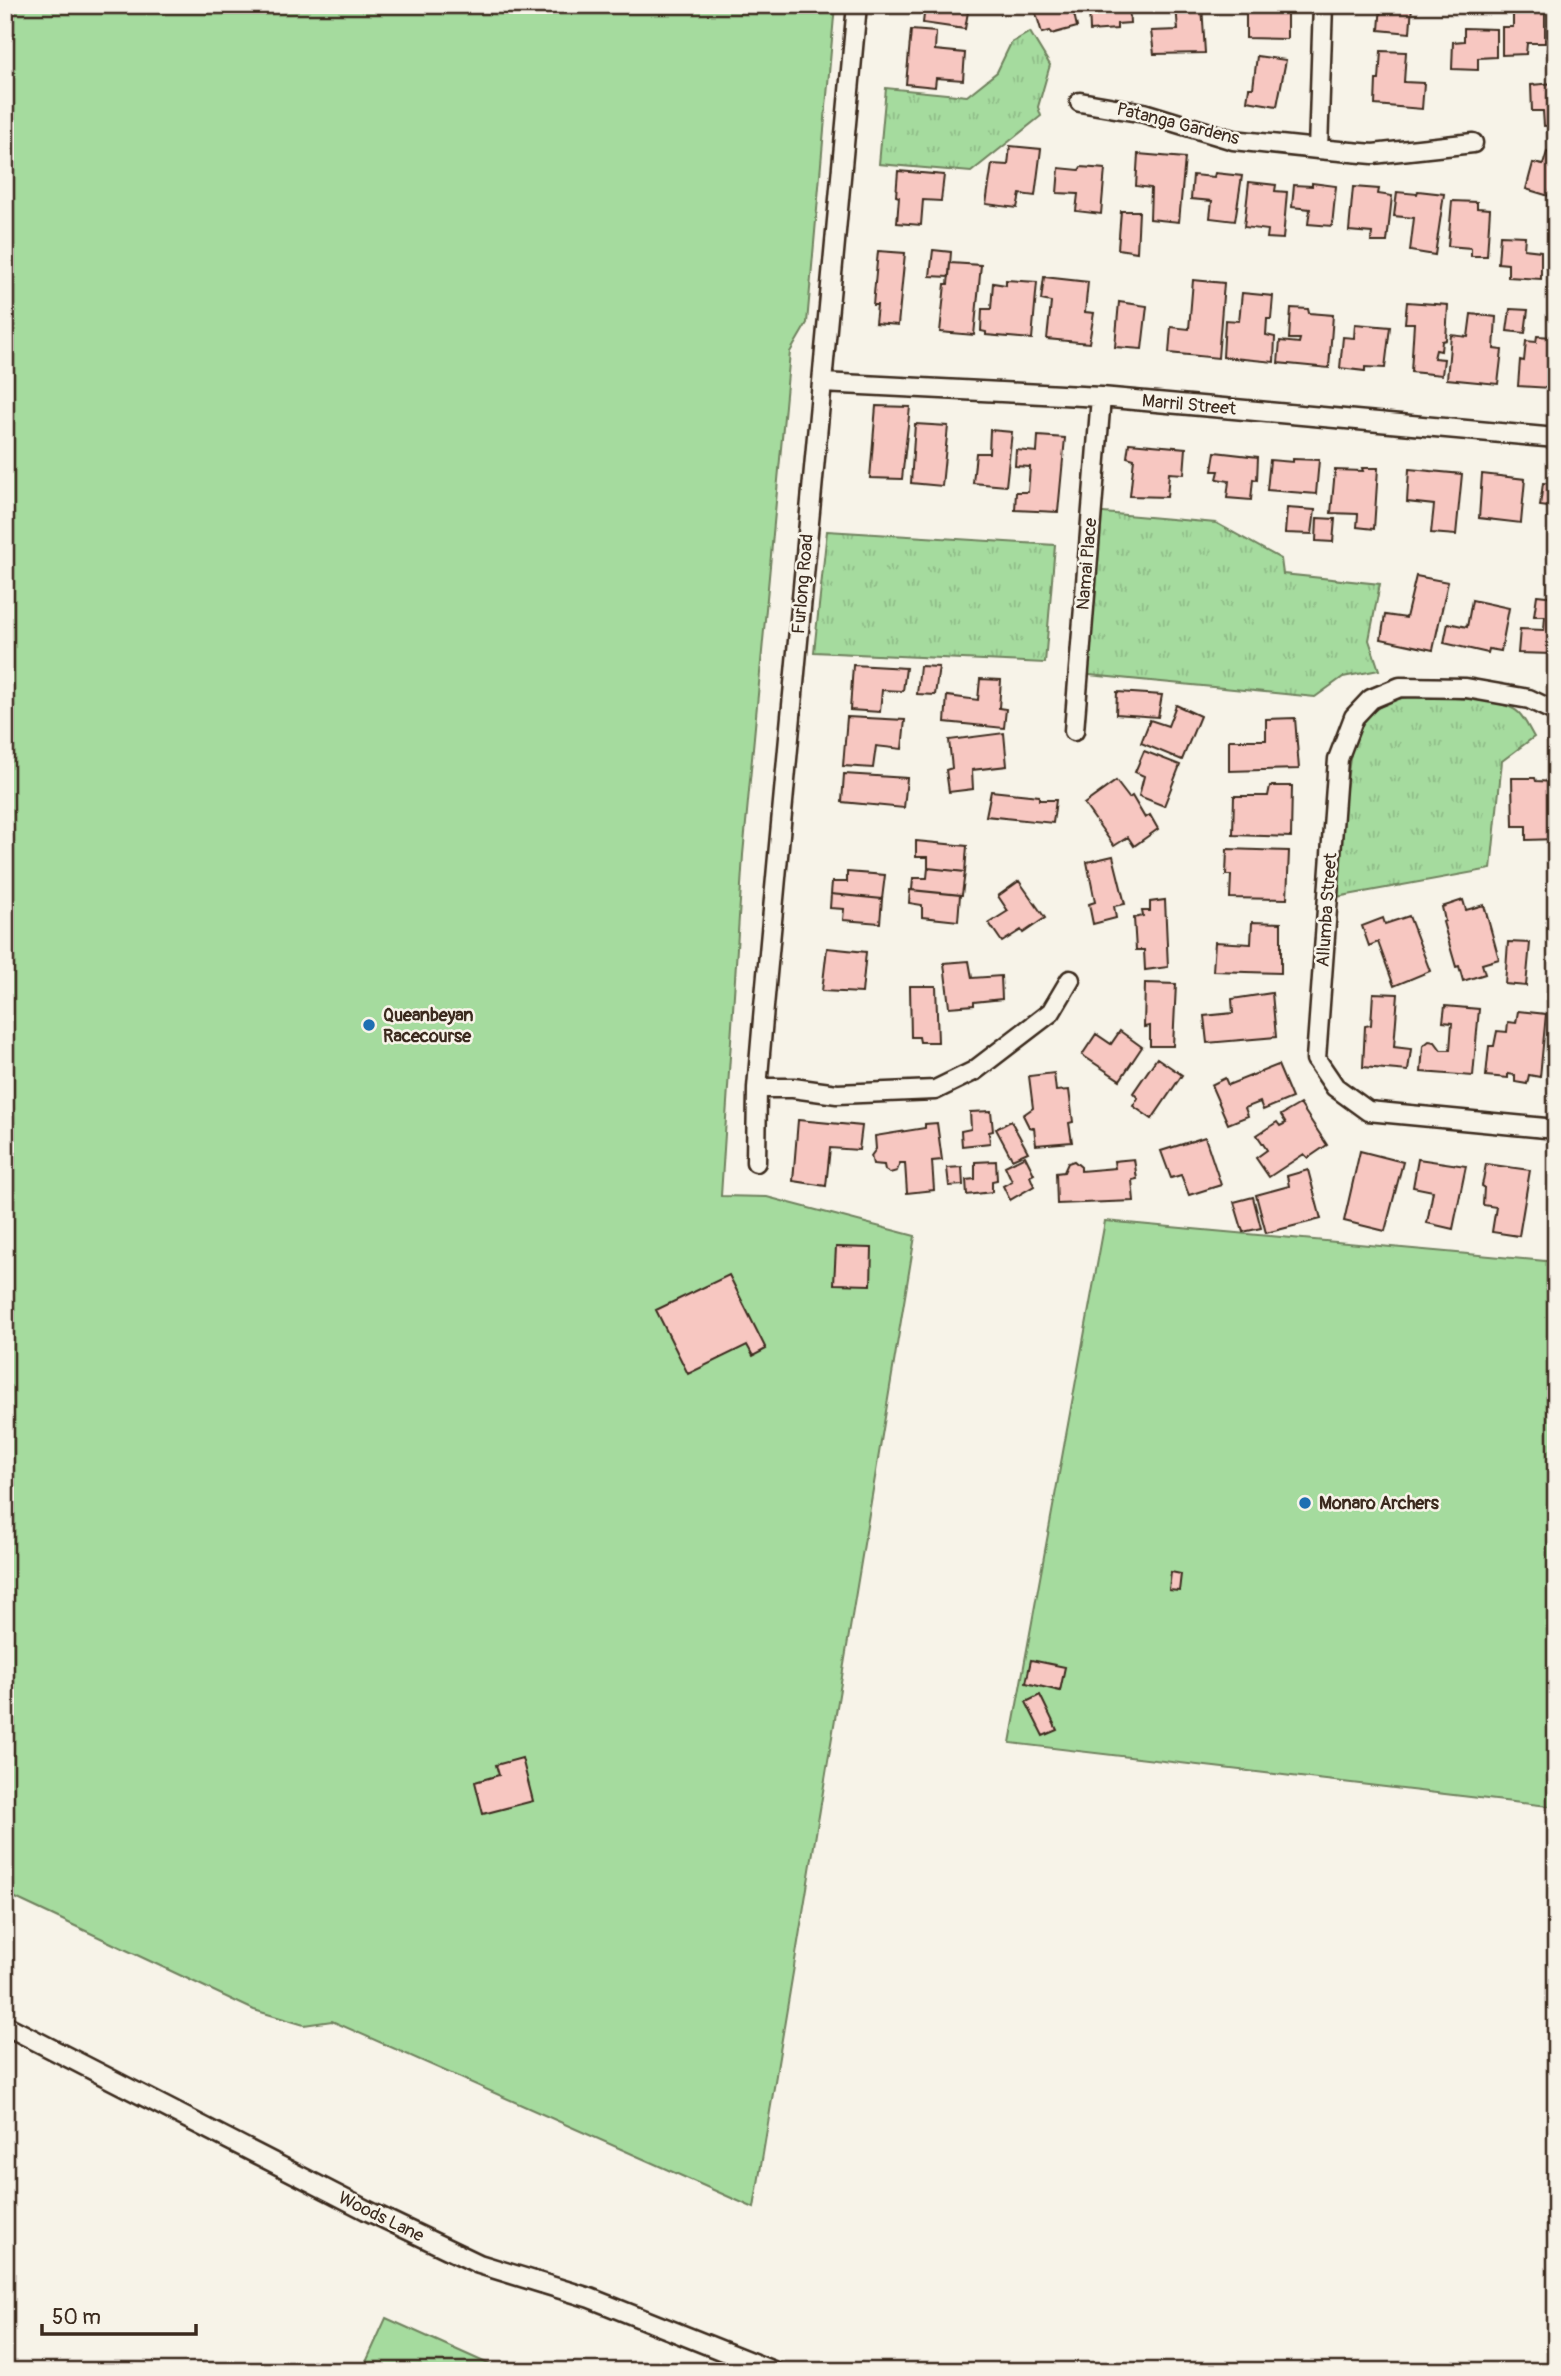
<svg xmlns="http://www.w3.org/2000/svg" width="1561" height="2376" font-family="Pangolin,sans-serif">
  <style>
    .grass { fill: #a5db9e; stroke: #70825e; stroke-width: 2 }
    .park { fill: url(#park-tufts); stroke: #70825e; stroke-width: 2 }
    .building { fill: #f7c7c1; stroke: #3b2a1e; stroke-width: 2 }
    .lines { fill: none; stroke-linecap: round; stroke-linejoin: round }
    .minor-casing { stroke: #3b2a1e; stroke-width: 23 }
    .minor { stroke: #f7f3e8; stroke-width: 18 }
    .poi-dot { fill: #1f6fb2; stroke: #f7f3e8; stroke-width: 2.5 }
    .labels { text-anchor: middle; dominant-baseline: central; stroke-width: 5; stroke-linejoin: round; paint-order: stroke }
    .street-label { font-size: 18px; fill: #3b2a1e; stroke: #f7f3e8 }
    .poi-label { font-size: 18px; font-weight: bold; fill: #3b2a1e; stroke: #f7f3e8; text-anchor: start }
  </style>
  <defs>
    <pattern id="park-tufts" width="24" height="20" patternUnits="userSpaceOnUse" patternTransform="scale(1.75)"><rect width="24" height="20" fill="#a5db9e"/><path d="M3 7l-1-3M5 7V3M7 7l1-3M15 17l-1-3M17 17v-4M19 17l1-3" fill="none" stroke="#8fbc88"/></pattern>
  </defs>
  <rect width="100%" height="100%" fill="#f7f3e8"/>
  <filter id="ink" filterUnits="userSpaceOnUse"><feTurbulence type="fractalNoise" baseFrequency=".0143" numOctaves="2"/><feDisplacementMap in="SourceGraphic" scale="14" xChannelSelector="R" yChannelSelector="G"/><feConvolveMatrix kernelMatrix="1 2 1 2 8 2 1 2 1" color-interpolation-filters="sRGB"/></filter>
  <g filter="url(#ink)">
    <path class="grass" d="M5 5H835L807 323 790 352 743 855 721 1196 767 1197 915 1236 754 2208 332 2021 304 2025 254 2010 5 1893Z
      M1105 1221 1556 1262V1807L1010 1743Z
      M386 2318 504 2371H362Z"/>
    <path class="park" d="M1030 32 1050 65 1038 107 1041 116 971 172 879 164 886 88 967 96 997 72 1011 43Z
      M1092 512 1216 523 1281 559 1283 574 1380 584 1369 640 1379 670 1343 677 1315 697 1079 674Z
      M827 531 1055 545 1045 663 814 652Z
      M1418 696C1441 698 1504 697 1519 713 1525 719 1529 729 1534 737L1502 761 1491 869 1331 898 1351 751C1360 715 1381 698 1418 696Z"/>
    <path class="building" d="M931 5 969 6 965 29 923 23 925 6Z
      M1046 5H1072L1077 27 1051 34 1050 31 1042 33 1035 10 1046 7Z
      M1089 5H1129L1130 23 1117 24V29L1090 31Z
      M1176 5H1202L1205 53 1154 54 1151 31 1178 30Z
      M1283 5V13H1287V39L1246 38V7Z
      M1381 5H1412L1410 33 1379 30Z
      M1513 12 1545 13V43H1527L1526 54 1502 55V27H1513Z
      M1554 23H1556V52L1548 50Z
      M1464 28 1496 29V57L1478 58V70L1452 69 1453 42 1464 41Z
      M911 30 936 32 935 50 965 53 963 80 936 78 935 87 906 84Z
      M1381 51 1406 52 1404 82 1424 83 1422 109 1375 105 1376 80H1379Z
      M1257 56 1286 60 1277 106 1247 101 1249 88H1253Z
      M1555 83 1556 125 1544 126 1543 111H1532L1531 85Z
      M1010 146 1041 149 1035 196 1020 194 1017 208 986 204 992 164 1008 165Z
      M1547 152 1556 154V186L1552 185 1549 196 1526 189 1533 163 1543 165Z
      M1138 154 1185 158 1179 222 1150 219 1151 188 1136 186Z
      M1081 167 1105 169 1101 214 1076 211 1078 194 1057 193 1059 168 1079 170Z
      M898 171 944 175 941 201 923 200 921 225 897 223 899 197 896 196Z
      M1215 173 1242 176 1235 221 1210 218 1212 201 1191 199 1193 175 1214 177Z
      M1249 182 1276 185 1275 191 1287 192 1283 239 1267 238 1268 230 1244 227Z
      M1312 183 1336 186 1332 226 1308 224 1310 209 1292 207 1294 185 1312 186Z
      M1353 187 1379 189 1378 194 1392 196 1387 242H1371L1372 233 1349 231Z
      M1418 191 1444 194 1435 255 1410 251 1414 218 1394 216 1397 192 1417 194Z
      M1452 201 1477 202V208L1490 209 1487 256H1471V248L1448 246Z
      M1121 211H1139L1137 252 1118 249Z
      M1500 235 1525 236 1524 249 1541 251V279L1508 277V264L1498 263Z
      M1548 239H1556V268H1547Z
      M933 250 951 252 949 277 930 276Z
      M878 251 905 253 898 325 875 323 877 305H873Z
      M950 263 981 265 974 335 940 332 945 284H948Z
      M1044 277 1088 282 1085 312 1094 313 1089 343 1047 339 1051 302 1041 300Z
      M1006 280 1037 282 1032 339 986 335V332L981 331 982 309H991L993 283 1006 285Z
      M1193 280 1224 283 1218 358 1169 353 1171 327 1189 329Z
      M1242 293 1273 296 1271 319H1267L1266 335 1275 337 1274 362 1223 357 1225 320 1239 321Z
      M1119 302 1147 306 1142 349 1115 347Z
      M1407 302 1448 305 1446 340 1442 341 1441 351 1436 350 1434 358 1444 359 1442 375 1411 372 1414 323H1405Z
      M1291 308 1308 309 1309 313 1333 315 1329 368 1278 363 1280 341 1299 343 1300 339H1289Z
      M1510 309 1528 310 1525 333 1507 331Z
      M1471 314 1496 317 1494 349 1502 350 1498 384 1447 379 1451 335 1468 337Z
      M1355 324 1390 327 1385 368 1365 367V371L1340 368 1343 337 1354 338Z
      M1537 336 1553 337 1549 376H1553L1551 388 1518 386 1520 360 1524 361 1526 341 1536 342Z
      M876 406 910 407 902 479 870 478Z
      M915 424 948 426 942 486 911 483Z
      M990 430 1012 432 1006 486 973 483 976 453H989Z
      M1038 436 1065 438 1058 512 1015 510 1016 492H1028L1030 467 1015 466 1016 450 1037 452Z
      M1129 443 1186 448 1184 474 1169 473 1167 497 1130 496 1134 459 1127 457Z
      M1215 452 1258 457 1257 480 1253 479 1251 500 1227 498 1229 481 1217 479 1219 471H1212Z
      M1293 459 1319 460 1316 494 1267 490 1270 460 1293 462Z
      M1362 468H1378L1374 529 1357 527 1358 514 1331 513 1335 470 1363 471Z
      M1409 469 1462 474 1456 535 1431 533 1434 505 1407 502Z
      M1482 474 1525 479 1521 523 1479 518Z
      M1543 483 1556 484V508L1540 506Z
      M1287 508 1315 510 1312 534 1285 533Z
      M1317 518 1335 519 1333 542 1316 541Z
      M1416 576 1448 582 1433 650 1381 639 1385 615 1406 618Z
      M1537 595 1556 597V659L1553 658V654L1518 653 1520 629 1544 630 1545 616H1534Z
      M1472 600 1509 608 1501 651 1489 649 1488 653 1444 643 1448 623 1467 627Z
      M853 665 906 668 903 691 882 690 880 712 850 710Z
      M920 666 939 667 935 695 917 694Z
      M980 679 1001 680 999 708 1006 709 1004 728 945 722 947 696 978 700Z
      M1117 692 1162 695 1158 717 1116 714Z
      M1176 705 1200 716 1182 760 1141 743 1150 720 1168 726Z
      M847 717 905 720 902 749 876 746 873 768 843 766Z
      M1295 718 1299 769 1229 771V740H1266V719Z
      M1004 733 1007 766 972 770 973 789 949 792 946 770 952 768 949 740Z
      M1144 751 1180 765 1164 806 1139 796 1144 776 1135 772Z
      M844 774 907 778 904 808 842 802Z
      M1512 778H1535L1536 781 1556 782V839L1526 840V826H1513Z
      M1116 781 1129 798 1132 796 1145 818 1150 815 1158 829 1134 846 1128 837 1114 846 1084 804Z
      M1270 786H1292L1291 837 1233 835 1234 796H1268Z
      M991 791 1039 796V800H1056L1053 823 986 816Z
      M916 841 967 846 965 872 928 868V857H916Z
      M1227 849 1289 851 1287 899 1230 898 1231 875H1226Z
      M1113 856 1125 904 1114 906 1116 918 1093 924 1089 904 1095 902 1087 862Z
      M928 868 965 872 962 895 912 890 913 878H927Z
      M847 872 885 875 882 899 831 894 832 882H847Z
      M1019 881 1045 918 1023 933 1021 930 1002 942 989 923 1008 911 998 896Z
      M910 890 960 895 958 921 922 917V905L909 903Z
      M831 894 882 899 880 923 843 920 844 909 830 908Z
      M1165 900 1168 967 1145 970 1144 950H1136L1134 918 1143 916 1142 911H1150V902Z
      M1463 900 1466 910 1484 905 1499 959 1482 964 1485 974 1463 981 1459 966 1456 967 1443 922 1445 921 1442 907Z
      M1409 916 1430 971 1394 986 1378 942 1369 946 1362 926 1383 918 1385 924Z
      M1252 922 1281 923V973L1213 971 1215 942 1251 944Z
      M1508 942 1530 943 1526 986 1505 984Z
      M827 948 866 952 862 993 822 991Z
      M969 961 972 978 1001 976 1002 999 974 1002V1005L949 1007 944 963Z
      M1145 983 1176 984 1173 1046H1150V1026L1144 1027Z
      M910 986H936L938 1042H920L919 1037H911Z
      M1272 993 1276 1037 1207 1043 1204 1016 1233 1013 1232 999Z
      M1373 993 1398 994 1394 1047 1411 1049 1408 1071 1363 1067 1365 1026 1371 1025Z
      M1445 1006 1479 1009 1473 1076 1421 1072 1423 1046 1429 1041 1435 1042 1441 1050H1450L1452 1023 1443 1022Z
      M1518 1011 1546 1014 1540 1077 1529 1075 1527 1084 1515 1082V1075L1508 1074V1078L1486 1076 1489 1046H1494L1497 1031 1507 1032 1508 1022 1516 1023Z
      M1120 1031 1142 1047 1120 1080 1082 1055 1096 1034 1111 1044Z
      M1157 1058 1182 1075 1152 1119 1133 1106 1138 1098 1133 1093Z
      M1278 1065 1292 1098 1263 1110 1260 1102 1245 1108 1248 1116 1228 1124 1211 1085 1225 1078 1228 1085Z
      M1054 1073 1056 1091 1069 1090 1073 1122 1069 1123 1072 1142 1036 1145 1034 1128 1029 1127 1023 1115 1033 1108 1029 1076Z
      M1300 1104 1327 1145 1308 1158 1304 1154 1269 1177 1256 1158 1267 1150 1257 1135 1277 1122 1280 1126 1286 1123 1281 1115Z
      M991 1111 993 1131 989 1132 990 1143 962 1146 961 1131 971 1129 970 1112Z
      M798 1120 862 1126 859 1150 830 1148 826 1186 793 1181Z
      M1011 1121 1028 1152 1012 1159 996 1129Z
      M937 1123 942 1160 932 1161 934 1190 907 1193 905 1163H900L897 1171 890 1173 885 1170 884 1165 873 1164 871 1156 876 1149 875 1136 925 1128V1124Z
      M1205 1137 1221 1185 1189 1195 1181 1175 1171 1178 1161 1151Z
      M1360 1151 1403 1162 1385 1231 1344 1221Z
      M1025 1156 1034 1174 1030 1176 1034 1186 1010 1200 1003 1186 1012 1181 1005 1166Z
      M1134 1159 1137 1179 1132 1180 1134 1201 1057 1204 1056 1173 1064 1172 1068 1163 1074 1161 1081 1167V1171L1115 1168 1114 1161Z
      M1418 1159 1466 1166 1453 1229 1427 1223 1433 1191 1413 1187Z
      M996 1161 997 1180 992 1181V1192L967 1195 966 1180 975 1179V1162Z
      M1486 1164 1530 1170 1519 1236 1492 1232 1496 1207 1483 1205 1484 1187 1482 1186Z
      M962 1167 963 1185 949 1186 947 1168Z
      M1308 1170 1321 1219 1266 1233 1256 1195 1289 1186 1287 1176Z
      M1253 1197 1261 1228 1243 1232 1234 1202Z
      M836 1247 872 1248 871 1285 834 1284Z
      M729 1275 766 1349 753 1356 747 1345 688 1374 656 1310Z
      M1171 1572 1181 1574 1179 1591 1169 1590Z
      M1031 1660 1065 1667 1060 1691 1026 1683Z
      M1040 1695 1057 1730 1043 1736 1026 1702Z
      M522 1758 533 1801 483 1814 475 1782 499 1775 496 1765Z"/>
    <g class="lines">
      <defs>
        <path id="minor" d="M1080 102 1144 113 1233 140 1318 149 1323 5
          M1318 149 1373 154 1473 143
          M822 383 1101 397 1556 438
          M1556 712 1529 699 1466 688 1400 687 1371 699 1354 717 1338 759 1316 1059 1335 1087 1368 1111 1556 1129
          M1074 731 1101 397
          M757 1088H793L837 1094 935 1090 974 1071 1051 1012 1070 980
          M756 1162 757 1088 764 1007 857 5
          M5 2025 366 2210 479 2264 590 2298 773 2371"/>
      </defs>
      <use href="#minor" class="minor-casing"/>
      <use href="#minor" class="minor"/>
    </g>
  </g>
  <g class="poi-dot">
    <circle cx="369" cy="1025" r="7"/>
    <circle cx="1305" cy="1503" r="7"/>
  </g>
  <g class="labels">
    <g class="street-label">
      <text transform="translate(1178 124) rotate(14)">Patanga Gardens</text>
      <text transform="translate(1189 405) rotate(5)">Marril Street</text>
      <text transform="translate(1087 564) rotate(-85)">Namai Place</text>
      <text transform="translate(803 584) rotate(-85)">Furlong Road</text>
      <text transform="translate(1327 910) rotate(-86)">Allumba Street</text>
      <text transform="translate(381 2217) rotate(26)">Woods Lane</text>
    </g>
    <g class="poi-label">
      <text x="383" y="1015">Queanbeyan<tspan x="383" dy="21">Racecourse</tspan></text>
      <text x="1319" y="1503">Monaro Archers</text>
    </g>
  </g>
  <rect width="1561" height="2376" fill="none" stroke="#f7f3e8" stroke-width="28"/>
  <rect x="14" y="14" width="1533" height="2348" fill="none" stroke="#3b2a1e" stroke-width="2.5" filter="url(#ink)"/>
  <path d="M42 2324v10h154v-10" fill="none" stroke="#3b2a1e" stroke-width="3.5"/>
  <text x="52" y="2324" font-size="21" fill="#3b2a1e" stroke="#f7f3e8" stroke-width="5" paint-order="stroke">50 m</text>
</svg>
